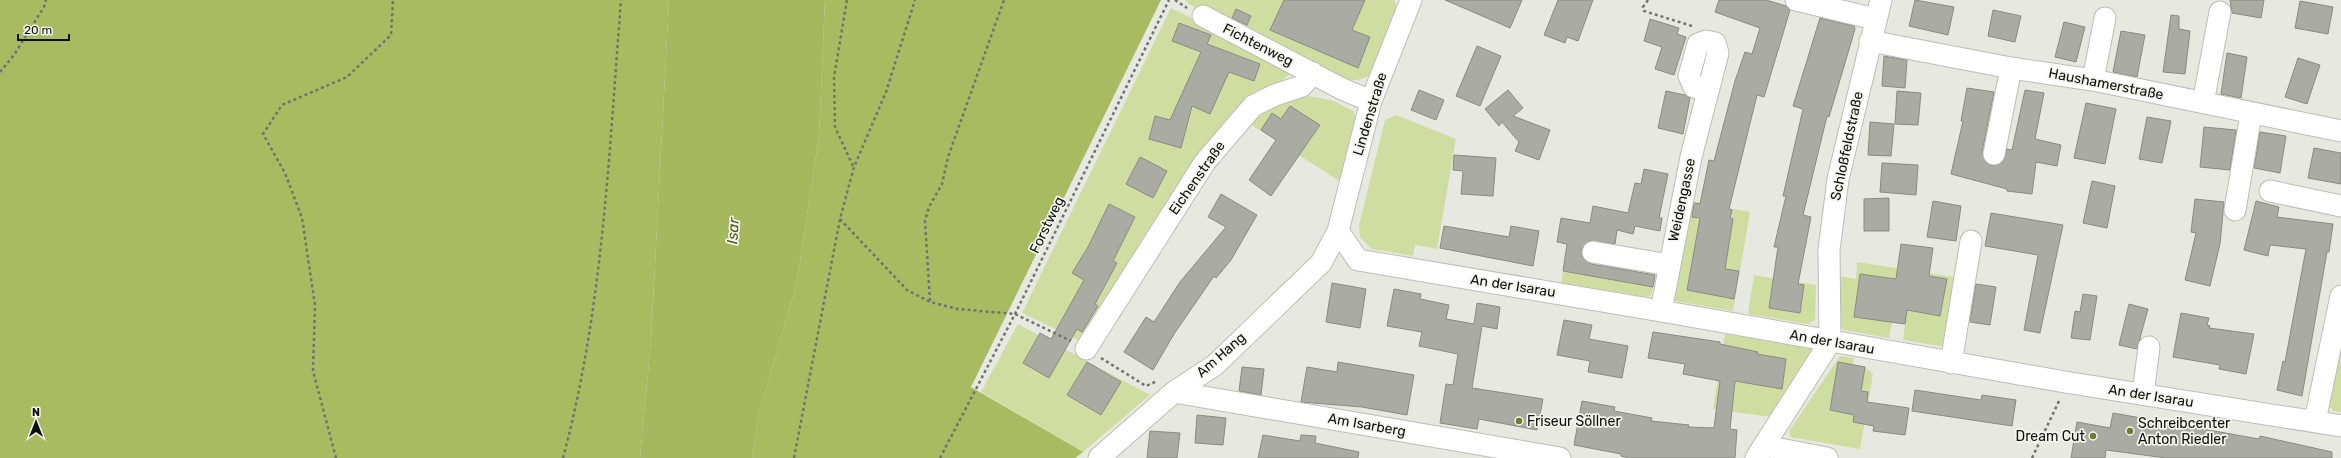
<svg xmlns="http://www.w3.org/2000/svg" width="2341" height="458" font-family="Rubik,sans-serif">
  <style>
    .green { fill: #cfdda1 }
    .forest { fill: #a8bb60 }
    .water { fill: #a6b85e }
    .building { fill: #aaaca4; stroke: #898b83 }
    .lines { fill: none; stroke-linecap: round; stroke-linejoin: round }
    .minor-casing { stroke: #bcbeb6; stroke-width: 23 }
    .path { stroke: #71736e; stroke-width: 2.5; stroke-dasharray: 3 3; stroke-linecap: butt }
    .minor { stroke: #fff; stroke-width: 21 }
    .poi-dot { fill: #6e7d2c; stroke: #f4f6ee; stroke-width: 1.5 }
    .labels { text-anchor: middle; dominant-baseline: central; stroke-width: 3.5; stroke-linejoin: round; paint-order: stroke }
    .street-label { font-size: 14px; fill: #0e0f0c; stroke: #f4f6ee }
    .poi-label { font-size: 14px; fill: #0e0f0c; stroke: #f4f6ee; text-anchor: start }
    .water-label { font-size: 15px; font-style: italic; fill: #4a5513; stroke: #f4f6ee }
  </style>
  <rect width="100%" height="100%" fill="#e7e9e1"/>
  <path class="green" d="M1185 0H1394L1398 8C1392 24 1380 64 1369 75 1363 80 1356 80 1348 80L1189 4Z
    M1171 8 1287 64 1291 73 1284 79 1252 96 1189 169 1078 340 1022 313Z
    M1310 96 1334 101 1353 111 1357 121 1341 182 1250 124 1277 102Z
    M1396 115 1456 139 1437 249 1415 245 1413 256 1372 249 1360 237 1359 225 1385 120Z
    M1688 200 1750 212 1733 311 1675 301 1671 297Z
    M1857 262 1960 278 1945 347 1903 340 1905 324 1892 322 1889 338 1844 330 1838 323 1839 276 1856 279Z
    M1563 271 1653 287 1652 294 1648 297 1561 283Z
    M1754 275 1816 285 1815 320 1808 324 1748 314Z
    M1018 324 1150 395 1083 452 981 392Z
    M1725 334 1814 348 1771 417 1713 409Z
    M2338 353H2341V412L2333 411 2327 403Z
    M1840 356 1854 358 1853 365 1865 367 1873 374 1860 449 1790 437 1789 431Z"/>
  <path class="forest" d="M0 0H669L651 340 640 458H0Z
    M825 0H1161L971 387 1083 452 1075 458H752L759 414 797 282 819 136Z"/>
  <path class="water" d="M669 0H825L819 136 797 282 759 414 752 458H640L651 340Z"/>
  <path class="building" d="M1284 0H1365L1352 30 1370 37 1358 68 1270 30Z
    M1445 0H1522L1510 28Z
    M1558 0H1593L1578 41 1567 37 1565 43 1544 35Z
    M1719 0H1766L1786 6 1790 10 1764 97 1757 95 1729 209 1732 210 1730 218 1733 219 1725 269 1739 271 1734 299 1687 290 1700 218 1692 217 1694 203 1700 204 1709 160 1714 161 1735 81 1745 52 1752 54 1760 28 1715 12Z
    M1915 0 1954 7 1948 35 1909 26Z
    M2230 0H2264L2261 18 2232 13Z
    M2300 1 2333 7 2328 34 2295 28Z
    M1236 9 1251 16 1247 25 1232 18Z
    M1993 10 2021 16 2015 42 1988 36Z
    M2171 15 2179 16V29L2190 31 2185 74 2163 72Z
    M1820 18 1854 26 1855 29 1829 117 1827 116 1803 215 1811 217 1798 284 1804 285 1800 313 1769 308 1778 247H1774L1786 196H1783L1803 109 1793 106Z
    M1650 19 1679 28 1677 34 1686 37 1674 75 1655 69 1662 47 1644 41Z
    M2064 22 2085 27 2076 62 2055 57Z
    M1179 23 1211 35 1207 44 1260 64 1254 81 1229 72 1210 114 1192 106 1181 148 1149 139 1155 116 1170 120 1201 52 1172 41Z
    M2121 31 2145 35 2137 77 2113 72Z
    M1477 46 1501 56 1480 106 1456 96Z
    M2227 53 2247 57 2241 98 2221 94Z
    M1884 56 1907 60 1905 88 1882 86Z
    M2298 58 2320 65 2307 104 2285 97Z
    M1967 88 1994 92 1982 152 1986 163 1992 166 2003 162 2007 149 2012 150 2025 90 2044 93 2035 139 2061 145 2057 166 2036 162 2032 194 2007 191V189L1951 174 1963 121H1961Z
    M1419 90 1444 100 1436 120 1411 110Z
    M1508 90 1523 108 1513 116 1550 130 1539 160 1515 151 1519 142 1502 122 1499 126 1485 109Z
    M1666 91 1685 95 1690 98 1683 134 1658 128Z
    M1897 91 1921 93 1918 125 1895 124Z
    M2086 103 2116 109 2105 164 2074 158Z
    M1290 106 1320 125 1271 196 1249 180 1276 140 1261 130 1272 113 1281 119Z
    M2147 117 2171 121 2162 163 2139 159Z
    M1870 122 1894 124 1891 156 1868 155Z
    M2204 127 2236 130 2230 170 2200 167Z
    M2260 132 2286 136 2280 173 2254 168Z
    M2314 148 2341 153V184L2308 178Z
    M1454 155 1496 158 1493 196 1461 194 1463 171 1453 170Z
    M1140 157 1167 171 1153 198 1126 184Z
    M1882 163 1918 165 1916 195 1880 192Z
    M1644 169 1668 174 1659 218H1662L1660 231 1635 226 1633 234 1617 230 1615 244 1589 241 1584 245 1581 250 1582 257 1591 264 1655 275 1653 287 1563 271 1567 244 1557 242 1561 218 1590 223 1593 206 1628 213 1635 183 1641 184Z
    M2092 181 2115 186 2107 228 2083 223Z
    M1221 194 1257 215 1231 260 1216 278 1214 276 1174 334 1153 370 1124 352 1146 317 1154 322 1180 282 1226 227 1208 217Z
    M1889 198V231H1864V199Z
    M2195 199 2224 202 2220 244 2210 286 2185 280 2196 233 2191 232Z
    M1933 201 1961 206 1956 241 1927 237Z
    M2256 201 2279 207 2277 217 2333 224 2329 252H2327L2302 396 2277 390 2283 361 2285 362 2306 249 2270 245 2268 256 2244 250Z
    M1109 204 1135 217 1113 261 1117 263 1095 304 1098 306 1082 332 1077 329 1049 378 1023 363 1040 333 1051 339 1084 280 1072 273 1088 247Z
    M1991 213 2063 225 2040 333 2024 330 2038 255 1985 246Z
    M1444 226 1509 237 1511 226 1539 231 1533 266 1440 248Z
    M1901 244 1933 248 1929 276 1947 279 1940 316 1907 310 1905 324 1854 317 1860 274 1896 279Z
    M1332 283 1366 289 1360 328 1326 322Z
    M1976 284 1996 287 1990 325 1970 322Z
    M1394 289 1421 294 1420 299 1449 305 1446 319 1474 324 1477 303 1500 307 1497 329 1482 326 1472 388 1543 399 1537 430 1479 419 1477 429 1440 423 1446 384 1453 385 1458 354 1419 346 1422 332 1387 326Z
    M2083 294 2097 296 2090 340 2071 338 2075 311 2080 312Z
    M2129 304 2148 309 2137 349 2119 345Z
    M2181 313 2209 318 2207 325 2210 326 2209 328 2254 334 2246 374 2219 369 2220 365 2173 357Z
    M1564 320 1592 325 1589 339 1628 346 1622 378 1588 372 1590 361 1557 355Z
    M1653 332 1720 342V344L1758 352 1757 354 1786 359 1782 389 1735 381 1730 429 1737 430 1735 458H1630L1621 456V454L1574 445 1582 401 1615 407 1614 411 1652 418 1651 421 1689 425 1688 427 1714 428 1720 381 1683 374 1685 364 1648 358Z
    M1087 362 1121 382 1101 415 1067 395Z
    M1338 362 1414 375 1407 415 1362 407 1301 402 1307 367 1337 372Z
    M1838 362 1865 367 1861 391 1868 392 1867 402 1909 408 1905 435 1873 431 1874 426 1853 422 1854 415 1830 410Z
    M1242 367 1264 369 1261 395 1239 391Z
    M1915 390 1981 400 1982 395 2016 400 2012 426 1912 411Z
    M2113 413 2259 439 2260 436 2332 452V458H2166L2106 450 2105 458H2071L2077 422 2110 428Z
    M1197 415 1226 418 1223 445 1195 443Z
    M1150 431 1180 433 1177 458H1147Z
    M1263 435 1300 441 1301 435 1316 436 1315 443 1359 452 1358 458H1258Z"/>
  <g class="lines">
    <defs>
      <path id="minor" d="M1796 0 1875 19
        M1203 16 1342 89 1371 101
        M1870 41 2011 68 2093 80 2341 131
        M2093 80 2105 18
        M2203 103 2220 12
        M1994 154 2011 68
        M2270 191 2341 206
        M2235 210 2251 114
        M1338 231 1358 260 1661 311 2065 382 2341 426
        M1593 252 1669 265
        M1661 311 1691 157 1718 53 1715 43 1706 41 1698 44 1689 76 1694 87 1708 91
        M1086 349 1205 162 1253 106 1275 95 1302 86 1313 73
        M1951 363 1971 241
        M1174 392 1560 458
        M2143 394 2149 347
        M2315 421 2341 296
        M1764 446 1827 458
        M1099 458 1174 392 1215 365 1321 263 1338 231 1371 101 1411 0
        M1756 458 1830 342 1829 250 1838 179 1881 0"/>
    </defs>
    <use href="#minor" class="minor-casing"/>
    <path class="path" d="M847 0 834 77 835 127 853 166
      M1175 0 1187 8
      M1648 0 1643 7 1644 11 1692 26
      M0 72 14 55 44 7 46 0
      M840 219 907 290 930 302 958 309 1015 314 1071 341
      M930 301 925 221 929 207 942 184 948 157 1004 0
      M1101 358 1146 386 1155 382
      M336 458 313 371 315 305 302 218 285 173 263 134 282 105 347 77 391 35 393 0
      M563 458C603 309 609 153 621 0
      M794 458 840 219 854 167 886 92 915 0
      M940 458 1015 314 1169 0
      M2032 458 2060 399"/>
    <use href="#minor" class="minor"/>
  </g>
  <g class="poi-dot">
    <circle cx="1519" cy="421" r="4"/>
    <circle cx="2130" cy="431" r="4"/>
    <circle cx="2093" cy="436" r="4"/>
  </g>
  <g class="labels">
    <g class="street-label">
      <text transform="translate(1258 45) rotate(27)">Fichtenweg</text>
      <text transform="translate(2106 84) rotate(11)">Haushamerstraße</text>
      <text transform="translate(1370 114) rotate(-73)">Lindenstraße</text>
      <text transform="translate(1847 146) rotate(-78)">Schloßfeldstraße</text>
      <text transform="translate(1197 178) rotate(-55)">Eichenstraße</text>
      <text transform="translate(1682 200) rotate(-78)">Weidengasse</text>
      <text transform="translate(1047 225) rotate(-64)">Forstweg</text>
      <text transform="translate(1513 286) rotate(9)">An der Isarau</text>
      <text transform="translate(1832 342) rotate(10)">An der Isarau</text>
      <text transform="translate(1221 355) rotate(-41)">Am Hang</text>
      <text transform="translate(2151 396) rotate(9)">An der Isarau</text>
      <text transform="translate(1367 425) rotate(10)">Am Isarberg</text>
    </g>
    <g class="poi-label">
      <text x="1527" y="421">Friseur Söllner</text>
      <text x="2138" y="423">Schreibcenter<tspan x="2138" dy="16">Anton Riedler</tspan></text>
      <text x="2085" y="436" text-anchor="end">Dream Cut</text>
    </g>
    <g class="water-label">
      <text transform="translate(733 231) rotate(-87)">Isar</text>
    </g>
  </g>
  <g transform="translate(36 422)" stroke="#f4f6ee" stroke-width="3" paint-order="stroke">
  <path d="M0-3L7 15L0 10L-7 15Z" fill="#0e0f0c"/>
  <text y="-6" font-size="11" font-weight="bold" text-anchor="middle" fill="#0e0f0c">N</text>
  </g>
  <path d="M18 34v6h51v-6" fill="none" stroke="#0e0f0c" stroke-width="2"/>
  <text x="24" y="34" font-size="12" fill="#0e0f0c" stroke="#f4f6ee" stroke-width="3" paint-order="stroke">20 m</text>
</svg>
